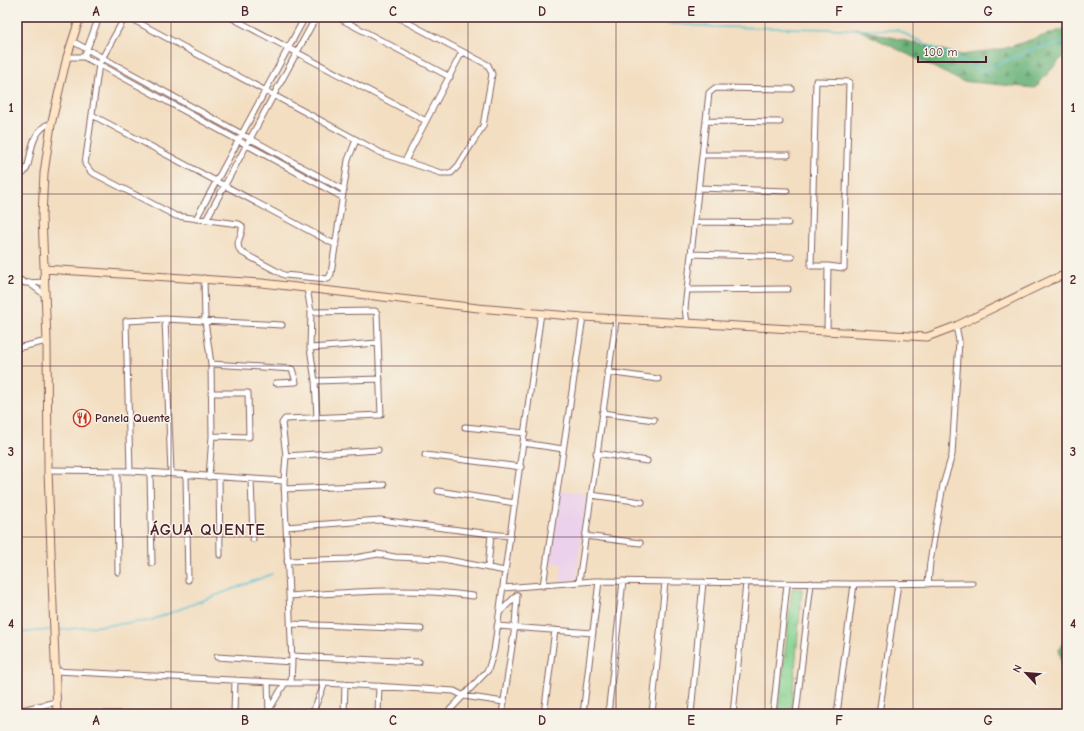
<svg xmlns="http://www.w3.org/2000/svg" width="1084" height="731" font-family="'Comic Neue',sans-serif">
  <style>
    .built { fill: #ebd1eb }
    .grass { fill: url(#grass-tufts); stroke: #67785e }
    .forest { fill: url(#forest-firs); stroke: #5a6952 }
    .lines { fill: none; stroke-linecap: round; stroke-linejoin: round }
    .stream { stroke: #57c0d4; stroke-width: 1.5 }
    .street-casing { stroke: #856260; stroke-width: 7 }
    .secondary-casing { stroke: #856260; stroke-width: 9 }
    .street { stroke: #fff; stroke-width: 5 }
    .secondary { stroke: #fee5c5; stroke-width: 7 }
    .grid { fill: none; stroke: #4a1f2b; stroke-width: 1; stroke-opacity: 0.55 }
    .labels { text-anchor: middle; dominant-baseline: central; stroke-width: 3; stroke-linejoin: round; paint-order: stroke }
    .poi-label { font-size: 12px; font-weight: bold; fill: #4a1f2b; stroke: #f7f3e8; text-anchor: start }
    .district-label { font-size: 16px; font-weight: bold; letter-spacing: 1px; fill: #4a1f2b; stroke: #f7f3e8 }
    .neatline { fill: none; stroke: #4a1f2b; stroke-width: 1.5 }
    .grid-label { font-size: 13px; text-anchor: middle; font-weight: bold; fill: #4a1f2b }
  </style>
  <defs>
    <pattern id="grass-tufts" width="24" height="20" patternUnits="userSpaceOnUse"><rect width="24" height="20" fill="#84d190"/><path d="M3 7l-1-3M5 7V3M7 7l1-3M15 17l-1-3M17 17v-4M19 17l1-3" fill="none" stroke="#74b37c"/></pattern>
    <pattern id="forest-firs" width="22" height="20" patternUnits="userSpaceOnUse"><rect width="22" height="20" fill="#6bb37a"/><path d="M5 1l3.5 6h-7zM16 11l3.5 6h-7z" fill="#5a9164"/></pattern>
  </defs>
  <rect width="100%" height="100%" fill="#f7f3e8"/>
  <filter id="ink" filterUnits="userSpaceOnUse"><feTurbulence type="fractalNoise" baseFrequency=".025" numOctaves="2"/><feDisplacementMap in="SourceGraphic" scale="8" xChannelSelector="R" yChannelSelector="G"/><feConvolveMatrix kernelMatrix="1 2 1 2 8 2 1 2 1" color-interpolation-filters="sRGB"/></filter>
  <filter id="wash" filterUnits="userSpaceOnUse"><feTurbulence type="fractalNoise" baseFrequency=".012" numOctaves="4" result="noise"/><feDisplacementMap in="SourceGraphic" scale="16" xChannelSelector="R" yChannelSelector="G"/><feGaussianBlur stdDeviation="0.9" result="paint"/><feColorMatrix in="noise" values="0 0 0 0 0 0 0 0 0 0 0 0 0 0 0 0 0 1.4 0 .05"/><feComposite in="paint" operator="in"/></filter>
  <g filter="url(#wash)">
    <rect width="100%" height="100%" fill="#f3dec1"/>
    <path class="built" d="M561 490 587 494 576 580 561 582 562 564 551 562Z"/>
    <path class="grass" d="M792 588 802 589 791 714H778Z"/>
    <path class="forest" d="M855 28 962 55 1006 48 1067 28V52L1035 88 961 81Z
      M1067 637V685L1059 649Z"/>
    <g class="lines">
      <path class="stream" d="M628 17 637 21 714 27 897 30 982 71 1036 48 1067 43
        M58 630 149 621 272 574
        M17 633 50 630
        M1063 714 1067 687"/>
    </g>
  </g>
  <g filter="url(#ink)">
    <g class="lines">
      <defs>
        <path id="street" d="M125 17 99 64 85 164 91 172 176 216 239 224 242 226C244 236 233 241 241 252L284 275 328 279 331 274 348 160 356 140
          M128 17 383 154 441 173H451L458 166 483 126 492 74 488 65 397 17
          M230 17 426 121
          M337 17 450 77
          M72 41 344 190
          M67 57H84L104 67 342 197
          M84 57 99 17
          M816 81 849 82 844 268 828 266H811Z
          M92 115 336 245
          M706 121 780 122
          M703 155H788
          M405 161 462 52
          M17 174H22C34 167 25 140 46 125H51
          M699 188 787 191
          M196 219 305 17
          M206 220 316 17
          M695 222 788 223
          M691 254 792 257
          M17 278 25 283 45 282
          M204 278 205 321 211 364 212 436 209 477
          M29 283 45 295
          M307 288 311 312 310 348 315 381 317 417
          M687 290 788 289
          M165 319 171 473
          M687 324 685 308 709 93 715 88 792 89
          M827 332 828 266
          M17 348 47 341
          M310 348 378 343
          M211 364 292 369 296 382 276 383
          M607 372 658 379
          M315 381 380 379
          M211 393H248L249 437 212 436
          M602 413 654 420
          M465 427 525 433
          M523 443 563 449
          M596 453 647 461
          M425 455 521 467
          M286 456 378 450
          M48 470 130 471 284 481
          M130 471 126 321 165 319 282 325
          M117 472 118 572
          M150 474 152 563
          M186 476 188 580
          M219 477 220 555
          M251 479 253 539
          M284 489 384 485
          M438 491 515 503
          M591 495 642 502
          M286 527 380 520 491 534 488 568
          M491 534 510 536
          M585 536 640 543
          M287 561 349 559 378 554 395 557 443 559 505 571
          M579 582 616 320
          M928 584 930 562 943 485 952 455 959 341 956 326
          M543 586 583 317
          M503 588 594 581 854 584 972 583
          M289 596C353 592 409 587 473 596
          M500 612 517 595
          M290 624 421 629
          M497 626 593 633
          M292 656 419 662
          M217 657 292 662
          M55 671 291 683 292 662 284 481 286 456 282 423 285 419 381 415 377 313 375 311 311 312
          M268 682 269 714
          M291 683H325L454 691 464 696 504 702
          M269 710 285 683
          M17 711 56 702
          M95 714H119
          M234 714 235 680
          M312 714 325 683
          M344 714 345 684
          M378 714 379 686
          M446 714 488 670 494 651 541 313
          M502 714 515 626 517 595
          M544 714 555 630
          M583 714 599 581
          M608 714 623 581
          M652 714 665 582
          M691 714 703 582
          M733 714 746 583
          M773 714 787 584
          M796 714 811 583
          M837 714 854 584
          M879 714 898 584"/>
        <path id="secondary" d="M44 269 262 283 478 308 583 317 927 337 956 326 1051 280 1067 274
          M57 714 48 470 47 341 42 216 44 173 51 125 67 57 80 17"/>
      </defs>
      <use href="#street" class="street-casing"/>
      <use href="#secondary" class="secondary-casing"/>
      <use href="#street" class="street"/>
      <use href="#secondary" class="secondary"/>
    </g>
  </g>
  <path class="grid" d="M171 17V714M319 17V714M468 17V714M616 17V714M765 17V714M913 17V714M17 194H1067M17 366H1067M17 537H1067"/>
  <defs>
    <symbol id="restaurant-ring" viewBox="-11 -11 22 22"><circle r="9.5" fill="#f7f3e8" stroke="#c8321e" stroke-width="1.5"/><path d="M-5-6h1v4h1v-4h1v4h1v-4h1v5L-1.5 .5V6h-2V.5L-5-1ZM5-6V6H3V1.5H1.5Q1.5-4 5-6Z" fill="#c8321e"/></symbol>
  </defs>
  <g fill-rule="evenodd">
    <use href="#restaurant-ring" x="72" y="408" width="20" height="20"/>
  </g>
  <g class="labels">
    <g class="poi-label">
      <text x="95" y="418">Panela Quente</text>
    </g>
    <g class="district-label">
      <text x="208" y="530">ÁGUA QUENTE</text>
    </g>
  </g>
  <rect width="1084" height="731" fill="none" stroke="#f7f3e8" stroke-width="44"/>
  <g transform="translate(1026 673) rotate(296)" stroke="#f7f3e8" stroke-width="3" paint-order="stroke">
  <path d="M0-3L7 15L0 10L-7 15Z" fill="#4a1f2b"/>
  <text y="-6" font-size="11" font-weight="bold" text-anchor="middle" fill="#4a1f2b">N</text>
  </g>
  <path d="M918 56v6h68v-6" fill="none" stroke="#4a1f2b" stroke-width="2"/>
  <text x="924" y="56" font-size="12" fill="#4a1f2b" stroke="#f7f3e8" stroke-width="3" paint-order="stroke">100 m</text>
  <rect x="22" y="22" width="1040" height="687" class="neatline"/>
  <g class="grid-label">
    <text x="96" y="16">A</text>
    <text x="245" y="16">B</text>
    <text x="393" y="16">C</text>
    <text x="542" y="16">D</text>
    <text x="691" y="16">E</text>
    <text x="839" y="16">F</text>
    <text x="988" y="16">G</text>
    <text x="11" y="112">1</text>
    <text x="1073" y="112">1</text>
    <text x="11" y="284">2</text>
    <text x="1073" y="284">2</text>
    <text x="11" y="456">3</text>
    <text x="1073" y="456">3</text>
    <text x="11" y="628">4</text>
    <text x="1073" y="628">4</text>
    <text x="96" y="725">A</text>
    <text x="245" y="725">B</text>
    <text x="393" y="725">C</text>
    <text x="542" y="725">D</text>
    <text x="691" y="725">E</text>
    <text x="839" y="725">F</text>
    <text x="988" y="725">G</text>
  </g>
</svg>
